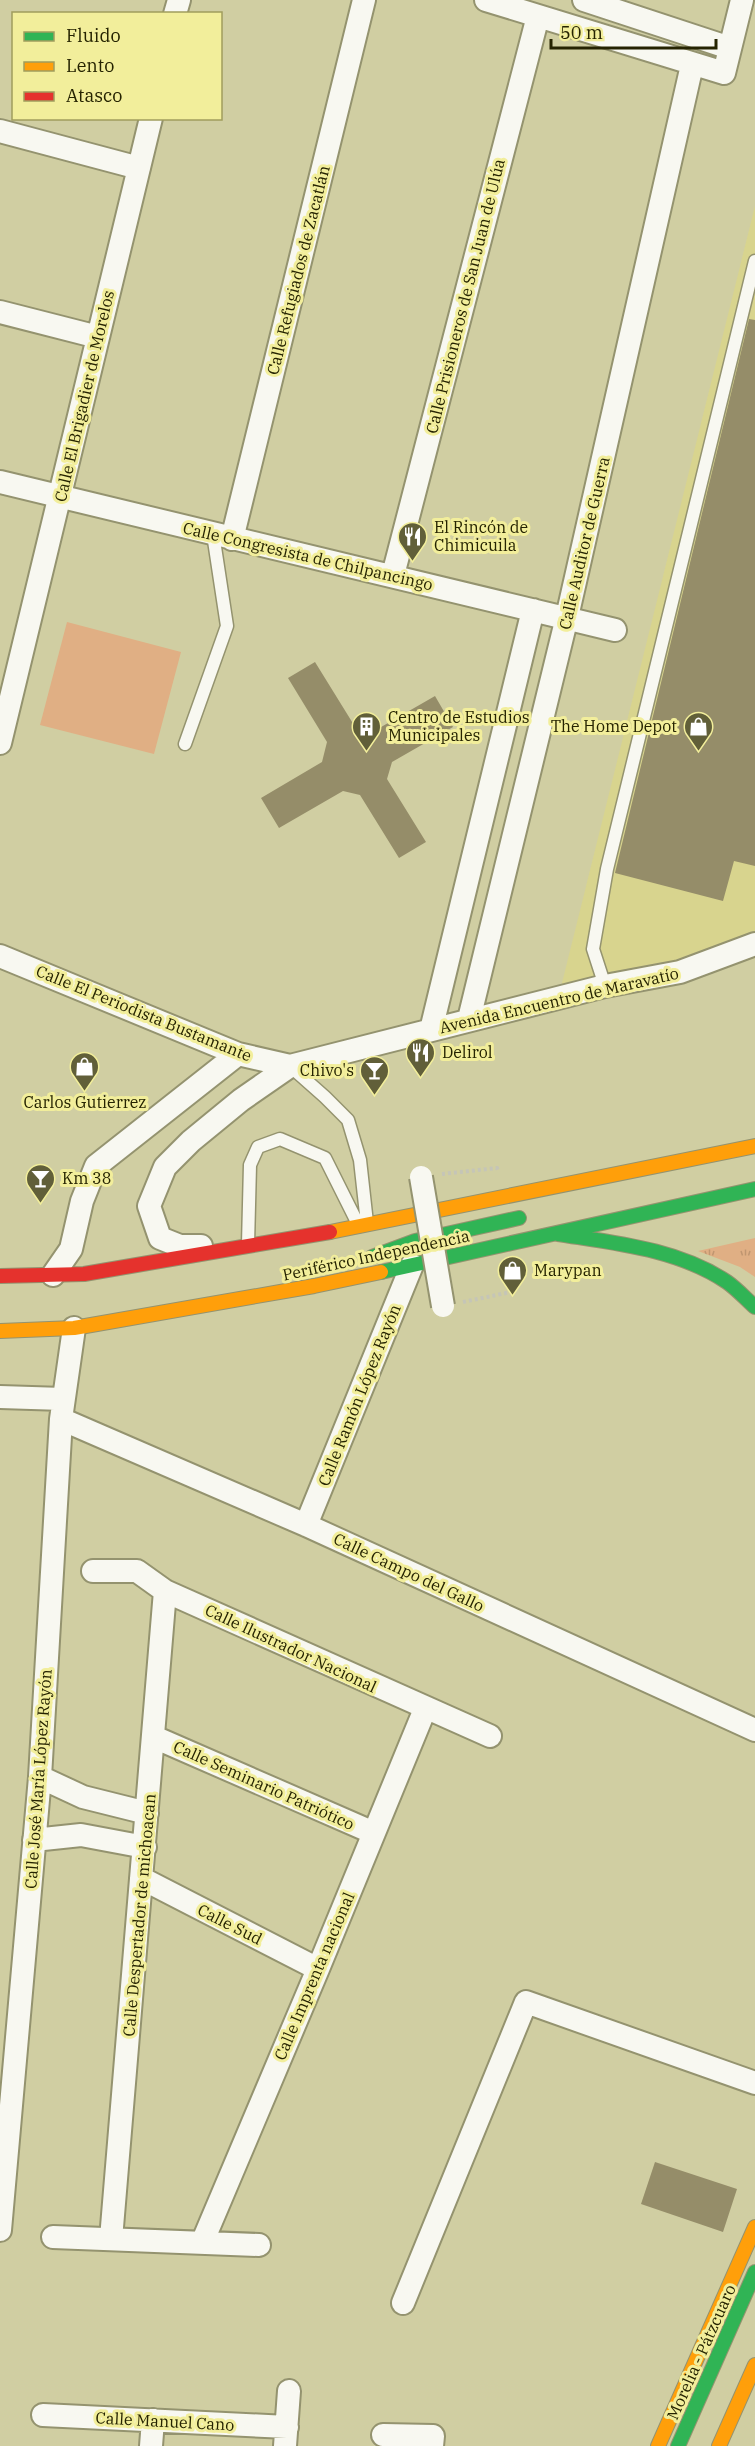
<svg xmlns="http://www.w3.org/2000/svg" width="755" height="2446" font-family="'IBM Plex Serif',serif">
  <style>
    .built { fill: #d8d48e }
    .grass { fill: url(#grass-tufts) }
    .green { fill: #e0af84 }
    .building { fill: #958d69 }
    .lines { fill: none; stroke-linecap: round; stroke-linejoin: round }
    .lane-casing { stroke: #94936f; stroke-width: 15 }
    .street-casing { stroke: #94936f; stroke-width: 26 }
    .fast-casing { stroke: #94936f; stroke-width: 16 }
    .slow-casing { stroke: #94936f; stroke-width: 16 }
    .jam-casing { stroke: #94936f; stroke-width: 16 }
    .path { stroke: #c5c5b7; stroke-width: 4; stroke-dasharray: 3 3; stroke-linecap: butt }
    .lane { stroke: #f8f8f1; stroke-width: 12 }
    .street { stroke: #f8f8f1; stroke-width: 22 }
    .fast { stroke: #30b455; stroke-width: 14 }
    .slow { stroke: #ff9f0a; stroke-width: 14 }
    .jam { stroke: #e5322d; stroke-width: 14 }
    .street-bridge-casing { stroke: #94936f; stroke-width: 26; stroke-linecap: butt }
    .street-bridge { stroke: #f8f8f1; stroke-width: 22 }
    .labels { text-anchor: middle; dominant-baseline: central; stroke-width: 6; stroke-linejoin: round; paint-order: stroke }
    .street-label { font-size: 16px; fill: #252301; stroke: #f2ee9b }
    .poi-label { font-size: 16px; fill: #252301; stroke: #f2ee9b; text-anchor: start }
  </style>
  <defs>
    <pattern id="grass-tufts" width="24" height="20" patternUnits="userSpaceOnUse" patternTransform="scale(1.5)"><rect width="24" height="20" fill="#e0af84"/><path d="M3 7l-1-3M5 7V3M7 7l1-3M15 17l-1-3M17 17v-4M19 17l1-3" fill="none" stroke="#c09670"/></pattern>
  </defs>
  <rect width="100%" height="100%" fill="#d0cea2"/>
  <path class="built" d="M755 206V954L693 978 568 1007 562 983Z"/>
  <path class="grass" d="M755 1238V1277L740 1267 698 1251Z"/>
  <path class="green" d="M67 622 181 652 154 754 40 725Z"/>
  <path class="building" d="M749 319 755 320V866L734 861 723 901 615 873Z
    M315 662 362 738 435 696 453 727 392 762 387 779 426 842 399 858 360 795 343 791 279 828 261 798 322 762 327 742 288 678Z
    M655 2162 737 2189 723 2232 641 2204Z"/>
  <g class="lines">
    <defs>
      <path id="lane" d="M185 744 227 626 213 534
        M605 986 593 949 607 869 755 261
        M290 1066 325 1097 348 1120 360 1160 367 1223
        M248 1244 250 1165 258 1147 280 1139 325 1158 359 1226"/>
      <path id="street" d="M486 0 724 73 742 0
        M584 0 730 48
        M175 14 179 0
        M0 131 139 168
        M0 312 98 337
        M0 482 615 630
        M232 539 364 0
        M393 575 538 16
        M0 743 151 118
        M0 956 238 1054 290 1066
        M469 1019 567 617 692 65
        M431 1030 533 610
        M201 1246H180L160 1238 149 1206 165 1167 191 1141 241 1100 290 1066 605 986 680 972 755 944
        M53 1275 71 1249 82 1201 96 1166 238 1054
        M0 1397 63 1399
        M61 1419 306 1525 755 1730
        M306 1525 412 1265
        M93 1571H137L165 1591 490 1736
        M154 1737 374 1833
        M40 1777 83 1797 147 1813
        M34 1840 81 1835 145 1847
        M141 1878 318 1969
        M0 2230 40 1777 61 1419 74 1328
        M53 2237 259 2245
        M111 2239 165 1591
        M202 2243 318 1969 425 1709
        M403 2303 526 2002 755 2083
        M43 2415 287 2427
        M383 2435 433 2436 432 2446
        M151 2446 153 2420
        M285 2446 289 2391"/>
      <path id="fast" d="M558 1234C615 1243 678 1249 727 1282 737 1289 746 1299 755 1307
        M372 1257 415 1241 519 1218
        M381 1272 755 1189
        M678 2446 755 2272"/>
      <path id="slow" d="M330 1232 755 1146
        M0 1331 74 1328 314 1286 381 1272
        M658 2446 755 2227
        M719 2446 755 2365"/>
      <path id="jam" d="M0 1276 84 1274 330 1232"/>
    </defs>
    <use href="#lane" class="lane-casing"/>
    <use href="#street" class="street-casing"/>
    <use href="#fast" class="fast-casing"/>
    <use href="#slow" class="slow-casing"/>
    <use href="#jam" class="jam-casing"/>
    <path class="path" d="M442 1174 497 1168 498 1171
      M463 1302 511 1292 507 1270"/>
    <use href="#lane" class="lane"/>
    <use href="#street" class="street"/>
    <use href="#fast" class="fast"/>
    <use href="#slow" class="slow"/>
    <use href="#jam" class="jam"/>
    <defs>
      <path id="street-bridge" d="M421 1177 443 1306"/>
    </defs>
    <use href="#street-bridge" class="street-bridge-casing"/>
    <use href="#street-bridge" class="street-bridge"/>
  </g>
  <defs>
    <symbol id="restaurant-pin" viewBox="-11 -11 22 30"><path d="M0 17L-7.5 6A9.5 9.5 0 1 1 7.5 6Z" fill="#615f39" stroke="#f2ee9b"/><path d="M-5-6h1v4h1v-4h1v4h1v-4h1v5L-1.5 .5V6h-2V.5L-5-1ZM5-6V6H3V1.5H1.5Q1.5-4 5-6Z" fill="#fff"/></symbol>
    <symbol id="building-pin" viewBox="-11 -11 22 30"><path d="M0 17L-7.5 6A9.5 9.5 0 1 1 7.5 6Z" fill="#615f39" stroke="#f2ee9b"/><path d="M-4-6H4V6H1V3H-1V6H-4ZM-2.5-4.3h1.7v1.8h-1.7ZM.8-4.3h1.7v1.8H.8ZM-2.5-1h1.7V.8h-1.7ZM.8-1h1.7V.8H.8Z" fill="#fff"/></symbol>
    <symbol id="shop-pin" viewBox="-11 -11 22 30"><path d="M0 17L-7.5 6A9.5 9.5 0 1 1 7.5 6Z" fill="#615f39" stroke="#f2ee9b"/><path d="M-5-2.5h2.3a2.7 3.5 0 0 1 5.4 0H5L5.5 6h-11ZM-1.5-2.5h3a1.5 2.3 0 0 0-3 0Z" fill="#fff"/></symbol>
    <symbol id="bar-pin" viewBox="-11 -11 22 30"><path d="M0 17L-7.5 6A9.5 9.5 0 1 1 7.5 6Z" fill="#615f39" stroke="#f2ee9b"/><path d="M-6-5H6L.8 .8V4.5H3.5V6h-7V4.5H-.8V.8Z" fill="#fff"/></symbol>
  </defs>
  <g fill-rule="evenodd">
    <use href="#restaurant-pin" x="396" y="520" width="33" height="45"/>
    <use href="#building-pin" x="350" y="710" width="33" height="45"/>
    <use href="#shop-pin" x="682" y="710" width="33" height="45"/>
    <use href="#restaurant-pin" x="404" y="1036" width="33" height="45"/>
    <use href="#shop-pin" x="68" y="1050" width="33" height="45"/>
    <use href="#bar-pin" x="358" y="1054" width="33" height="45"/>
    <use href="#bar-pin" x="24" y="1162" width="33" height="45"/>
    <use href="#shop-pin" x="496" y="1254" width="33" height="45"/>
  </g>
  <g class="labels">
    <g class="street-label">
      <text transform="translate(298 270) rotate(-76)">Calle Refugiados de Zacatlán</text>
      <text transform="translate(465 296) rotate(-76)">Calle Prisioneros de San Juan de Ulúa</text>
      <text transform="translate(84 396) rotate(-77)">Calle El Brigadier de Morelos</text>
      <text transform="translate(584 543) rotate(-77)">Calle Auditor de Guerra</text>
      <text transform="translate(308 556) rotate(13)">Calle Congresista de Chilpancingo</text>
      <text transform="translate(559 1000) rotate(-13)">Avenida Encuentro de Maravatío</text>
      <text transform="translate(144 1013) rotate(22)">Calle El Periodista Bustamante</text>
      <text transform="translate(376 1255) rotate(-12)">Periférico Independencia</text>
      <text transform="translate(359 1395) rotate(-68)">Calle Ramón López Rayón</text>
      <text transform="translate(409 1572) rotate(25)">Calle Campo del Gallo</text>
      <text transform="translate(291 1648) rotate(25)">Calle Ilustrador Nacional</text>
      <text transform="translate(38 1779) rotate(-86)">Calle José María López Rayón</text>
      <text transform="translate(264 1785) rotate(24)">Calle Seminario Patriótico</text>
      <text transform="translate(139 1915) rotate(-85)">Calle Despertador de michoacan</text>
      <text transform="translate(230 1924) rotate(27)">Calle Sud</text>
      <text transform="translate(314 1976) rotate(-67)">Calle Imprenta nacional</text>
      <text transform="translate(701 2352) rotate(-66)">Morelia - Pátzcuaro</text>
      <text transform="translate(165 2421) rotate(3)">Calle Manuel Cano</text>
    </g>
    <g class="poi-label">
      <text x="434" y="527">El Rincón de<tspan x="434" dy="18">Chimicuila</tspan></text>
      <text x="388" y="717">Centro de Estudios<tspan x="388" dy="18">Municipales</tspan></text>
      <text x="677" y="726" text-anchor="end">The Home Depot</text>
      <text x="442" y="1052">Delirol</text>
      <text x="354" y="1070" text-anchor="end">Chivo's</text>
      <text x="85" y="1102" text-anchor="middle">Carlos Gutierrez</text>
      <text x="62" y="1178">Km 38</text>
      <text x="534" y="1270">Marypan</text>
    </g>
  </g>
  <rect x="12" y="12" width="210" height="108" fill="#f2ee9b" stroke="#a09d5d" stroke-width="1.5"/>
  <rect x="24" y="32" width="30" height="9" fill="#30b455" stroke="#a09d5d" stroke-width="1.5"/>
  <text x="66" y="42" font-size="18" fill="#252301">Fluido</text>
  <rect x="24" y="62" width="30" height="9" fill="#ff9f0a" stroke="#a09d5d" stroke-width="1.5"/>
  <text x="66" y="72" font-size="18" fill="#252301">Lento</text>
  <rect x="24" y="92" width="30" height="9" fill="#e5322d" stroke="#a09d5d" stroke-width="1.5"/>
  <text x="66" y="102" font-size="18" fill="#252301">Atasco</text>
  <path d="M551 39v9h165v-9" fill="none" stroke="#252301" stroke-width="3"/>
  <text x="560" y="39" font-size="18" fill="#252301" stroke="#f2ee9b" stroke-width="4.5" paint-order="stroke">50 m</text>
</svg>
